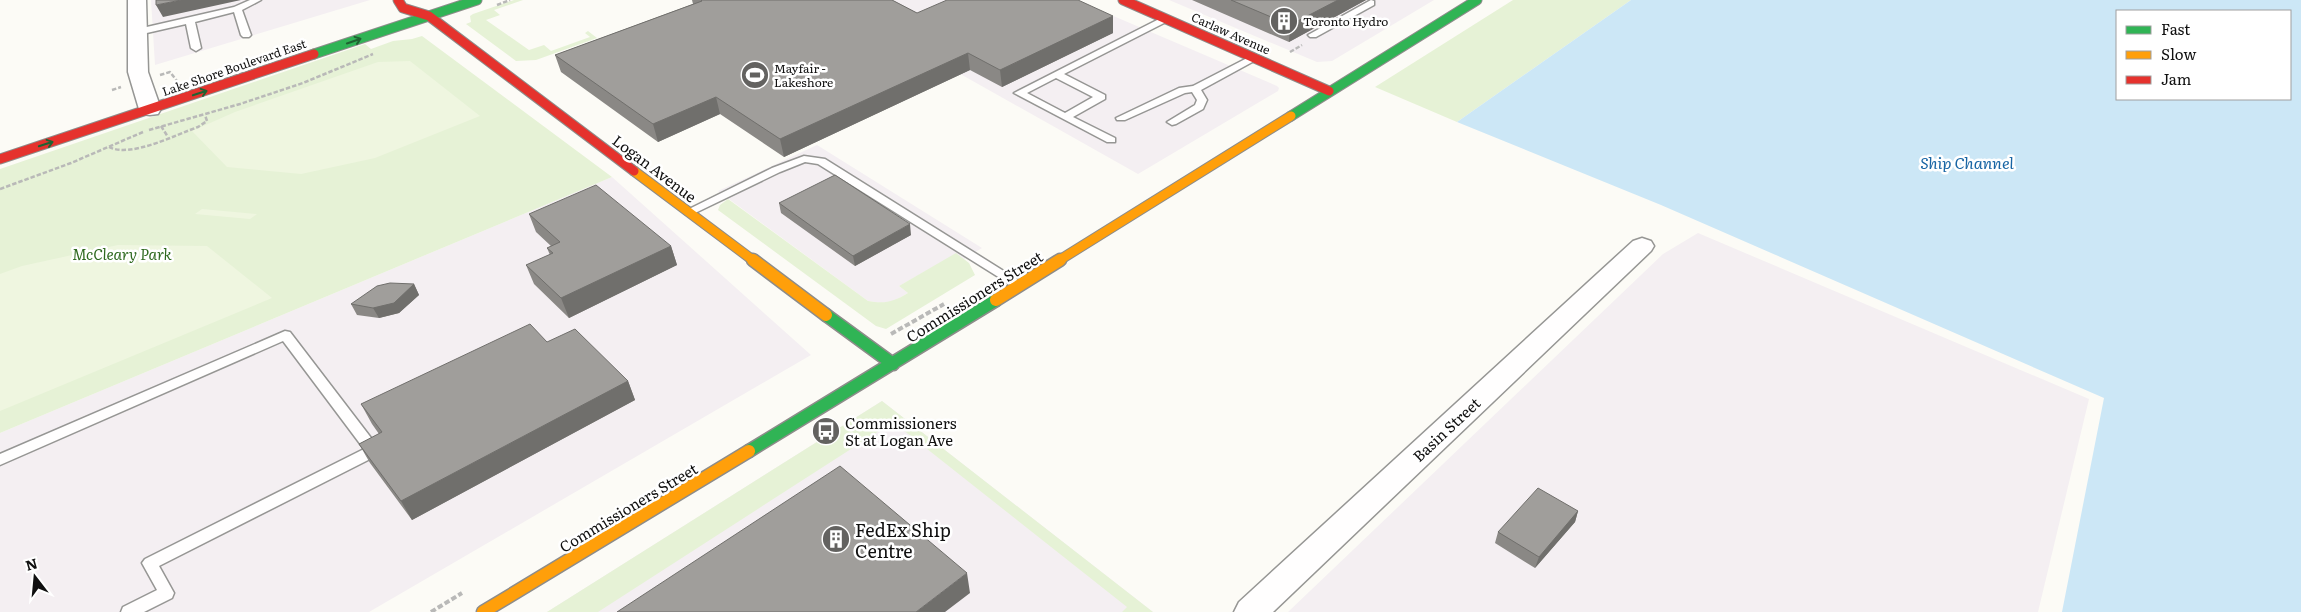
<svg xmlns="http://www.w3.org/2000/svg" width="2301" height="612" font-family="Literata,serif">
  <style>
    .industrial { fill: #f4eff2 }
    .green { fill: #e6f2d6 }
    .pitch { fill: #eff6e0 }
    .water { fill: #cce7f6; fill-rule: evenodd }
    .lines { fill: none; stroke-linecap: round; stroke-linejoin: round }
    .lane-casing { stroke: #969694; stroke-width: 3 }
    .street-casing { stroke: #969694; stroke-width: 3 }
    .fast-far1-casing { stroke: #8d8c8a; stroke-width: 11 }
    .fast-casing { stroke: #8d8c8a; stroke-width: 15 }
    .slow-far1-casing { stroke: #8d8c8a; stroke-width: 11 }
    .slow-casing { stroke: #8d8c8a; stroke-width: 15 }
    .jam-casing { stroke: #8d8c8a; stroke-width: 11 }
    .path-far1 { stroke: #b9b9b8; stroke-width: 2.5; stroke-dasharray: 4.5 2; stroke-linecap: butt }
    .path { stroke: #b9b9b8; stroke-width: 4; stroke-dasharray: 5.5 2.5; stroke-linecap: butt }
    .lane { fill: #fffefe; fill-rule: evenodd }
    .street { fill: #fffefe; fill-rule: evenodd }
    .fast-far1 { stroke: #30b455; stroke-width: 9 }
    .fast { stroke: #30b455; stroke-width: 12 }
    .slow-far1 { stroke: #ff9f0a; stroke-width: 9 }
    .slow { stroke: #ff9f0a; stroke-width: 12 }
    .jam { stroke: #e5322d; stroke-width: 9 }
    .wall { fill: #8a8885 }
    .shaded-wall { fill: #706f6c }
    .building { fill: #a09e9b; stroke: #706f6c }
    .oneway { stroke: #206232 }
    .labels { text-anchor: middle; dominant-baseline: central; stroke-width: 5; stroke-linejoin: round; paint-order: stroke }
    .far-poi-label { font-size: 12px; fill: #101010; stroke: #fff; text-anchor: start }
    .far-street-label { font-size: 12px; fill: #101010; stroke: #fff }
    .street-label { font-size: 15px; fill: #101010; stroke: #fff }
    .park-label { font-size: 15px; font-style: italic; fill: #2e691f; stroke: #fff }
    .poi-label { font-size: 15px; fill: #101010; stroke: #fff; text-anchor: start }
    .water-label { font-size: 16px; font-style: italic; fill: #1865a4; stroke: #fff }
    .near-poi-label { font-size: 18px; fill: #101010; stroke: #fff; text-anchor: start }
  </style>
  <rect width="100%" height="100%" fill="#fcfbf6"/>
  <path class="industrial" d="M151 0H370L155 65Z
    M829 0H1076L1277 86 1279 88 1278 91 1138 174Z
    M1169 0H1434L1332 61 1317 62Z
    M817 145 982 248 964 259 956 254 899 286 908 293 892 302 881 303 868 301 718 191Z
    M612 177 811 355 369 612H0V433Z
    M1698 233 2089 399 2038 612H1288L1663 254Z
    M882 401 1153 612H547Z"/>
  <path class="green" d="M514 0H523L494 10 500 15 486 20 529 50 544 45 551 51 590 37 585 33 588 31 597 38 536 60 516 61 466 24 471 22 470 16 473 14Z
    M1513 0H1631L1457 122 1375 87Z
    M422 36 612 177 0 433V169L365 44 371 49 393 41 412 39Z
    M728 199 868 301C885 304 893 302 908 293L899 286 956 253 969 263 975 275 886 329 876 326 718 210 720 205Z
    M882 401 1153 612H1122L1127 607 893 422 598 612H547Z"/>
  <path class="pitch" d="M410 61 480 116 375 158 301 174 227 167 192 131 235 112 378 62Z
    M202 209 257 214 250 219 195 214Z
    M118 245 207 246 272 298 0 411V274L22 266Z"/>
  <path class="water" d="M1631 0H2301V612H2062L2104 398 1661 205 1457 122ZM2117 11H2290V99H2117Z"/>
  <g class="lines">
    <defs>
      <path id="lane" d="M250 0H261L242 10 251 35 249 37H243L241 35 234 12 195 22 201 48 196 51 191 48 186 24 138 35 133 32 138 29 234 7Z
        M1371 0 1374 1V5L1316 37H1310L1308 35Z
        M1165 16 1168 17V21L1064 74 1105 95V99L1073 117 1115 138V142H1107L1014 93ZM1056 78 1093 97 1065 113 1027 93Z
        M1253 55 1256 56V60L1201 90 1207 100 1203 109 1176 124 1172 125 1167 122 1195 105 1197 100 1192 92 1185 93 1125 120H1117L1116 118 1179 88 1193 86Z
        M804 156 825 159 1026 285 1020 289 1016 288 818 164 805 162 780 172 693 214H685L683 212 772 168Z
        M285 331 290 332 378 447 380 451 378 455 159 566 174 593 172 598 144 612H121L123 607 157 590 142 563 145 559 364 449 283 341 0 465V454Z"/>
      <path id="street" d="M128 0H146L148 72 161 109 158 114 150 115 142 114 139 109 128 72Z
        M1642 238 1651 241 1654 246 1651 251 1273 612H1234L1239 602 1633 241Z"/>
      <path id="fast-far1" d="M314 54 477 0
        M1291 116 1477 0"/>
      <path id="fast" d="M826 315 893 364
        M749 451 996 300"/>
      <path id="slow-far1" d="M634 171 754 261
        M1058 261 1291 116"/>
      <path id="slow" d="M753 260 826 315
        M996 300 1060 260
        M483 612 749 451"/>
      <path id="jam" d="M398 0 403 8 429 16 634 171
        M1123 0 1329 91
        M0 159 314 54"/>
    </defs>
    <use href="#lane" class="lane-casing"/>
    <use href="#street" class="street-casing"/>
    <use href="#fast-far1" class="fast-far1-casing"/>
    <use href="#fast" class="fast-casing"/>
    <use href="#slow-far1" class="slow-far1-casing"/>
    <use href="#slow" class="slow-casing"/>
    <use href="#jam" class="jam-casing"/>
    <path class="path-far1" d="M497 5 510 0
      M1290 52 1302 45
      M160 75 170 72 177 81
      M112 90 121 87
      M161 126 168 137
      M149 130 240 104 303 83 373 54
      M109 147C131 158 175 135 198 127L207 121 205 115
      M0 189 71 163 143 132"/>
    <path class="path" d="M891 334 944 304
      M431 612 462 593"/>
    <use href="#lane" class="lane"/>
    <use href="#street" class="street"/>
    <use href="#fast-far1" class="fast-far1"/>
    <use href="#fast" class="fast"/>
    <use href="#slow-far1" class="slow-far1"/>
    <use href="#slow" class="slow"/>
    <use href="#jam" class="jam"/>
  </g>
  <path class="wall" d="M692 0H892L917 13 1113 16V33L1002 87 970 70 784 157 720 114 658 142 561 72 555 55 693 4Z
    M1192 0H1366L1289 42Z
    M779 203 911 235 855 266 781 213Z
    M529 214 671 246 677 265 569 318 534 284 526 265 550 255 547 248 551 246 536 232Z
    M414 284 419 295 399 313 379 318 357 315 351 304Z
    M547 342 628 381 635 400 412 520 370 463 359 444 379 434 372 424 361 404Z
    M1578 511 1575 522 1535 568 1495 543 1498 532Z"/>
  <path class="shaded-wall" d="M181 0H241L163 17 156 5Z
    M1338 0H1366L1289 42 1290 25Z
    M1113 16V33L1002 87 1000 70Z
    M968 53 970 70 784 157 780 139Z
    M716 97 720 114 658 142 653 124Z
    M910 224 911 235 855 266 853 256Z
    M671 246 677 265 569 318 561 298Z
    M414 284 419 295 399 313 379 318 373 308Z
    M628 381 635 400 412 520 401 501Z
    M1578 511 1575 522 1535 568 1539 557Z
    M967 573 970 593 945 612H916Z"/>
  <path class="building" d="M156 0H181L156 5Z
    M701 0H892L917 13 947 0H1078L1113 16 1000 70 968 53 780 139 716 97 653 124 555 55 702 1Z
    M1231 0H1338L1290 25Z
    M835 175 910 224 853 256 779 203Z
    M596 185 671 246 561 298 526 265 553 253 547 248 560 242 529 214Z
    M390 283 414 284 394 303 373 308 351 304 377 286Z
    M530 324 547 342 575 329 628 381 401 501 359 444 382 432 361 404Z
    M840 466 967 573 916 612H617Z
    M1538 488 1578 511 1539 557 1498 532Z"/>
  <defs><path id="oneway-shaft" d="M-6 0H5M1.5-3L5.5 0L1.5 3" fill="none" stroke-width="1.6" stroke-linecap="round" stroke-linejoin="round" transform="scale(1.25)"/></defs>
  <g class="oneway">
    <use href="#oneway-shaft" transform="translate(354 41) rotate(-19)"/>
    <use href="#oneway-shaft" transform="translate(200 93) rotate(-18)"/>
    <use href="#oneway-shaft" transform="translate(46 144) rotate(-18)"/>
  </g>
  <defs>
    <symbol id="building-disc" viewBox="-11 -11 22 22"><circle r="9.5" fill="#636260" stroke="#fff"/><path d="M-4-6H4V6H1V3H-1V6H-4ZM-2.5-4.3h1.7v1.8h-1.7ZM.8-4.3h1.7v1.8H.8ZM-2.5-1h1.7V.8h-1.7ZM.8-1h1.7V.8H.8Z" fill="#fff"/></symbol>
    <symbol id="stadium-disc" viewBox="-11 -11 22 22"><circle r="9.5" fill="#636260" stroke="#fff"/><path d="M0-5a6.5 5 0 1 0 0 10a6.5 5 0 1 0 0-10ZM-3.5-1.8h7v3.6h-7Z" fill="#fff"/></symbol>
    <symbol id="bus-disc" viewBox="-11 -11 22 22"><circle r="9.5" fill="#636260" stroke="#fff"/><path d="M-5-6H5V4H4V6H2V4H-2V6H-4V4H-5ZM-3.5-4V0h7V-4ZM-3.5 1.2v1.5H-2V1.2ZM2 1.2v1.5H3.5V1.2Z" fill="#fff"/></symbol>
  </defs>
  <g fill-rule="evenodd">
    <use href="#building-disc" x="1268" y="5" width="32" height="32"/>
    <use href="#stadium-disc" x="739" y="59" width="32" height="32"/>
    <use href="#bus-disc" x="810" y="415" width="32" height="32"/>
    <use href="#building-disc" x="820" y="523" width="32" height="32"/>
  </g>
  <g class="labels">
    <g class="far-poi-label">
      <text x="1303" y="21">Toronto Hydro</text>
      <text x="774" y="68">Mayfair -<tspan x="774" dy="14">Lakeshore</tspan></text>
    </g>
    <g class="far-street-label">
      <text transform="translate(1231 33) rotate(24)">Carlaw Avenue</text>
      <text transform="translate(234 67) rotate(-19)">Lake Shore Boulevard East</text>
    </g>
    <g class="street-label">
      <text transform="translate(655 168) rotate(37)">Logan Avenue</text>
      <text transform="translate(974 296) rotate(-32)">Commissioners Street</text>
      <text transform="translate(1446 429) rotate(-43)">Basin Street</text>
      <text transform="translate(628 507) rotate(-31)">Commissioners Street</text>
    </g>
    <g class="park-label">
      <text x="122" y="253">McCleary Park</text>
    </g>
    <g class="poi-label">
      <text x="845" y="422">Commissioners<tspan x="845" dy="17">St at Logan Ave</tspan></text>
    </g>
    <g class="water-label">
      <text x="1967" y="162">Ship Channel</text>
    </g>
    <g class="near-poi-label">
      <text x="855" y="529">FedEx Ship<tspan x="855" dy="21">Centre</tspan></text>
    </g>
  </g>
  <rect x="2116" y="10" width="175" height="90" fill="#ffffff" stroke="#9f9f9f"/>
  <rect x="2126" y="26" width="25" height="8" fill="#30b455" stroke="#9f9f9f"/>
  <text x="2161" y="35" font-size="15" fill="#101010">Fast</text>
  <rect x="2126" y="51" width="25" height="8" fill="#ff9f0a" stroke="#9f9f9f"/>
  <text x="2161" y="60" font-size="15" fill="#101010">Slow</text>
  <rect x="2126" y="76" width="25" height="8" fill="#e5322d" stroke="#9f9f9f"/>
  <text x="2161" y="85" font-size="15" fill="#101010">Jam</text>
  <g transform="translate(35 577) rotate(344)" stroke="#ffffff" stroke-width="4" paint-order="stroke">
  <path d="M0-4L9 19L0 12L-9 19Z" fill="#101010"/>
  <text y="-8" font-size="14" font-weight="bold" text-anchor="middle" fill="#101010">N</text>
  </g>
</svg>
